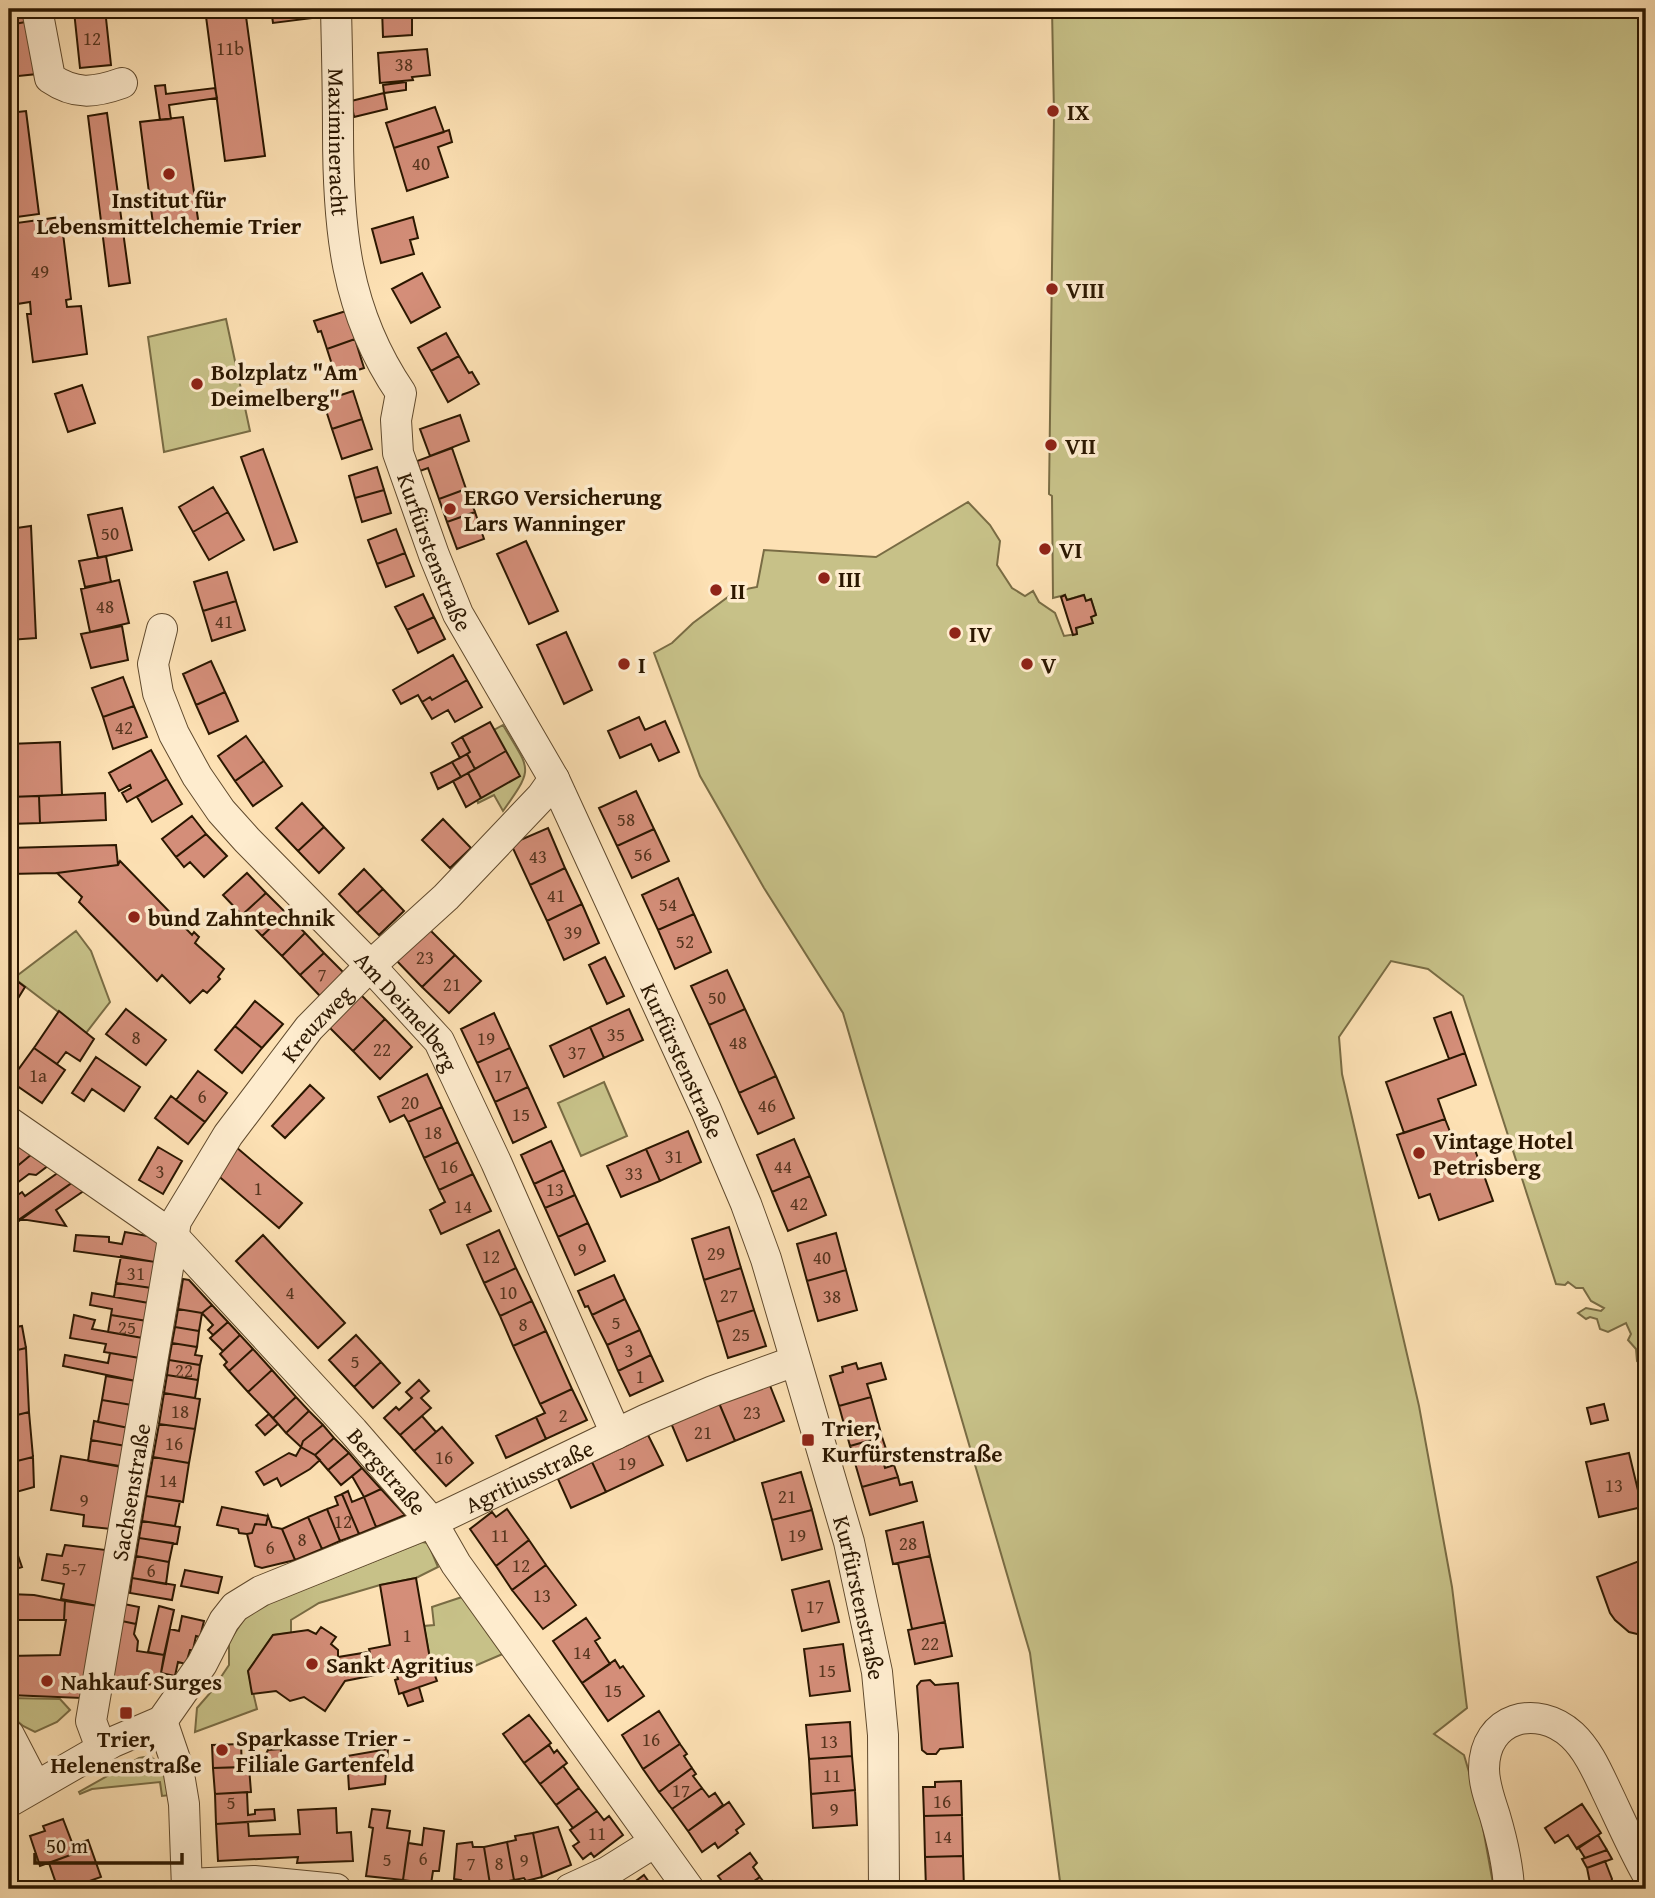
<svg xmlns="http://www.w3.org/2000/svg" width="1655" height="1898" font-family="'Gentium Book Plus',serif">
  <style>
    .green { fill: #c7c188; stroke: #796c44; stroke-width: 2 }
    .building { fill: #d48e79; stroke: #2b1700; stroke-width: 2 }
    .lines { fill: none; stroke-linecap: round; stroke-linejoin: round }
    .minor-casing { stroke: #604a2d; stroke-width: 32 }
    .minor { stroke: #feecce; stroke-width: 30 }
    .poi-dot { fill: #8f2418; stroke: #feecce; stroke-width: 2.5 }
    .labels { text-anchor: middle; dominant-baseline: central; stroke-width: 7; stroke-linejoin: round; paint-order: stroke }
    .number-label { font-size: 19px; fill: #55351e }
    .poi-label { font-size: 23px; font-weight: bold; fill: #2b1700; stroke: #feecce; text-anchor: start }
    .street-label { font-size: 23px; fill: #2b1700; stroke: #feecce }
  </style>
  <rect width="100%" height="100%" fill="#fde1b4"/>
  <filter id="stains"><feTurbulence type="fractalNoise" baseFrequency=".00286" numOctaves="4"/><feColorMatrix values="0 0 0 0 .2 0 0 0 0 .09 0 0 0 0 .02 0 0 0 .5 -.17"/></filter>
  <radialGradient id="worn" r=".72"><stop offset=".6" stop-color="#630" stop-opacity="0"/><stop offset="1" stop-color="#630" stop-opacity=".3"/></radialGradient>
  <path class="green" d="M1052 9H1646V1370L1637 1361 1636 1349 1628 1340 1631 1334 1626 1323 1608 1332 1600 1329 1597 1319 1590 1317 1586 1319 1578 1313 1586 1308 1601 1311 1604 1308 1591 1301 1583 1288H1576L1568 1282 1565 1285 1556 1284 1463 996 1428 969 1391 961 1339 1037 1342 1074 1419 1406 1452 1587 1467 1708 1434 1734 1464 1755 1479 1806 1494 1889H1061L1030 1653 843 1013 764 888 700 776 654 653 672 643 693 623 736 591 757 587 764 550 876 557 968 502 990 525 1000 541 997 565 1012 588 1025 596 1033 591 1039 602 1055 613 1064 636 1077 634 1076 628 1092 623 1091 617 1096 615 1091 599 1086 601 1083 595 1067 600 1065 595 1053 598 1052 496 1049 494 1054 114Z
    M226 319 250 431 164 452 148 337Z
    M503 725C530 771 535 766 503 811L494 795 478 803 477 800 494 730Z
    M76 931 91 951 110 1002 86 1033 14 978Z
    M604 1082 627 1136 581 1156 558 1103Z
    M422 1542 428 1543 438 1567 416 1578 380 1585 319 1603 291 1620V1633L273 1635 248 1671 257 1709 195 1732 197 1708 211 1692 229 1665V1642L245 1617 259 1607Z
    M465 1596 505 1653 463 1671 431 1665 424 1626 434 1625 432 1607Z
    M9 1698 60 1699 70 1710 57 1722 35 1732 23 1726 9 1714Z
    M150 1756 164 1768 171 1795 162 1796 160 1782 92 1789 80 1794 79 1792 139 1758Z"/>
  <path class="building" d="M9 9H27L31 21 9 25Z
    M105 9 111 65 80 68 74 11Z
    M205 9H245L265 156 225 161Z
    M271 9H312L313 18 273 23Z
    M382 9H444V14L412 18V35L383 37Z
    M31 21 37 74 9 77V25Z
    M427 49 430 75 412 77 413 80 380 83 378 53Z
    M406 82V90L384 93 383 85Z
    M165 85 166 94 215 88 217 98 169 105 171 119 160 120 155 86Z
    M384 93 387 109 354 117 351 101Z
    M435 107 444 132 394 148 386 123Z
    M26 111 39 214 9 218V113Z
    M107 113 130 283 109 286 88 116Z
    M183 117 199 226 154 232 140 122Z
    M449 130 452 142 438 147 448 177 407 191 394 148Z
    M61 217 71 299 66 300 67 307 81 306 87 354 33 362 27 314H31L30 302 17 304 9 244V224Z
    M413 217 418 238 410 240 414 254 381 263 372 229Z
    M422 273 440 307 411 323 392 289Z
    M346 311 355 339 327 349 321 331 318 332 314 321Z
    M446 333 459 356 431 371 418 348Z
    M355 339 364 368 336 377 327 349Z
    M459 356 469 373 472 372 479 384 448 402 431 371Z
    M82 385 95 423 68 432 55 394Z
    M353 391 362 419 332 429 323 401Z
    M460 415 469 441 430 456 420 429Z
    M362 419 372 449 342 459 332 429Z
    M452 448 466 489 439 499 428 468 420 471 417 461Z
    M263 449 297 542 274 550 241 457Z
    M377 467 384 490 355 498 349 476Z
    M213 487 228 512 193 532 179 507Z
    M466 489 475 512 447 522 439 499Z
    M384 490 391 513 362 522 355 498Z
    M122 508 132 550 98 558 88 515Z
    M228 512 244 540 209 560 193 532Z
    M475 512 484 539 457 549 447 522Z
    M31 526 36 638 9 640V529Z
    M396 529 405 553 377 564 368 540Z
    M526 541 558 611 529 624 497 554Z
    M405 553 414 576 386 587 377 564Z
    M106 556 111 582 85 587 79 561Z
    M227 572 236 601 203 611 194 582Z
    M821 574 829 575 827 582 820 581Z
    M119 580 129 623 90 632 81 589Z
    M423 594 434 617 407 630 395 607Z
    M1065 595 1067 600 1084 595 1086 601 1091 599 1096 615 1091 617 1093 623 1076 628 1077 634 1073 635 1061 597Z
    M236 601 245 630 212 641 203 611Z
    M434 617 445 639 418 653 407 630Z
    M122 626 128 660 91 668 81 634Z
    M566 632 592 690 564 704 537 645Z
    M453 655 467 680 432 700 430 697 422 702 418 695 401 704 393 690Z
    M211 661 225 692 196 705 183 674Z
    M123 677 134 706 103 717 92 688Z
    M467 680 482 707 455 722 448 710 432 719 422 702 430 697 432 700Z
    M225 692 238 721 209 734 196 705Z
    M134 706 147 737 113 749 103 717Z
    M639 717 645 730 665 721 679 752 659 761 651 744 620 758 608 731Z
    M490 722 506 751 475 769 467 754 470 752 462 737Z
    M246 736 264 761 235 781 218 756Z
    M462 737 470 752 460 758 452 743Z
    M60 742 62 795 9 797V744Z
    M151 750 167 779 127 802 122 793 131 788 130 785 119 791 109 773Z
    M506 751 520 776 481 798 468 773Z
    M467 754 475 769 461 777 452 762Z
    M264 761 282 786 253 806 235 781Z
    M452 762 461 777 438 789 431 773Z
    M468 773 481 798 466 807 453 781Z
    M167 779 182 804 152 822 137 797Z
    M636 791 654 829 617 846 599 808Z
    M105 793 106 820 40 823 39 796Z
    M39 796 40 823 9 824V797Z
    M302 803 324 827 298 851 276 828Z
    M192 816 206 834 176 857 162 839Z
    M443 819 471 848 450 868 422 840Z
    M324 827 344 848 319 873 298 851Z
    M548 828 565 868 530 885 511 844Z
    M654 829 669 861 632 878 617 846Z
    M206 834 227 856 204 877 190 862 184 867 176 857Z
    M116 845 118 865 57 873 9 874V848Z
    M120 861 192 935 194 932 199 937 195 943 224 969 218 977 220 979 207 993 203 990 190 1003 162 975 157 981 79 902 82 897 57 873 118 865Z
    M565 868 582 904 547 921 530 885Z
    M364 869 383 889 357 913 339 894Z
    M247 873 266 893 242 915 223 895Z
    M678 878 694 914 658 930 642 895Z
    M383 889 404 911 379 935 357 913Z
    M266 893 286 913 262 936 242 915Z
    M582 904 599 943 564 960 547 921Z
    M286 913 305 933 282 956 262 936Z
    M694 914 711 952 675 969 658 930Z
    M427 927 455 955 422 987 395 959Z
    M305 933 324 953 300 975 282 956Z
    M324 953 344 973 320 996 300 975Z
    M455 955 481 981 449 1013 422 987Z
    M605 957 624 996 607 1004 589 965Z
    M727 970 745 1009 709 1025 691 986Z
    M9 975 25 987 9 1013Z
    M359 993 385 1019 353 1051 327 1025Z
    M255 1001 283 1024 262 1048 235 1026Z
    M126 1009 166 1040 146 1065 106 1034Z
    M629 1009 643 1040 604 1058 590 1027Z
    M745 1009 776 1076 739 1093 709 1025Z
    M59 1011 94 1039 80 1061 66 1052 57 1064 34 1048Z
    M1451 1012 1465 1053 1449 1059 1434 1018Z
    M494 1013 510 1048 477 1063 461 1029Z
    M385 1019 412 1047 380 1079 353 1051Z
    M235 1026 262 1048 242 1073 215 1050Z
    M590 1027 604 1058 564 1077 550 1046Z
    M34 1048 65 1070 42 1103 10 1081Z
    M510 1048 528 1087 495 1102 477 1063Z
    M1465 1053 1476 1085 1438 1099 1445 1119 1404 1133 1386 1082Z
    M96 1057 140 1087 124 1111 92 1089 84 1101 72 1093Z
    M198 1071 227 1093 205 1122 176 1100Z
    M427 1074 442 1107 408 1122 404 1115 390 1122 378 1097Z
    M776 1076 794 1118 758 1134 739 1093Z
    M310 1085 324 1098 285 1138 272 1126Z
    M528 1087 546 1127 513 1143 495 1102Z
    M171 1096 205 1122 188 1144 155 1118Z
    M442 1107 458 1142 424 1158 408 1122Z
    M1445 1119 1458 1152 1474 1147 1493 1201 1439 1220 1430 1194 1419 1198 1397 1135Z
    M688 1131 701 1162 660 1181 646 1149Z
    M12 1139 32 1154 9 1173V1143Z
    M794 1139 810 1176 772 1192 757 1155Z
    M551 1141 564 1170 534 1184 521 1155Z
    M458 1142 473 1174 439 1190 424 1158Z
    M158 1147 182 1161 163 1194 139 1180Z
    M236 1147 302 1203 279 1228 215 1173Z
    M646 1149 660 1181 621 1197 607 1166Z
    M32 1154 49 1165 36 1175 29 1174 9 1189V1173Z
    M564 1170 575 1195 545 1208 534 1184Z
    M59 1172 73 1182 9 1228V1201L22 1192 25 1196Z
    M473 1174 491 1211 441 1234 430 1210 445 1202 439 1190Z
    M810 1176 826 1215 788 1231 772 1192Z
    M73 1182 85 1190 56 1210 66 1226 20 1219Z
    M575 1195 588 1223 558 1237 545 1208Z
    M588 1223 605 1261 575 1275 558 1237Z
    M729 1227 741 1268 704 1280 692 1239Z
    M499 1230 516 1268 484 1283 467 1245Z
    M125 1232 159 1238 155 1262 74 1251 76 1235 109 1237V1242L122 1244Z
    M836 1233 846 1270 807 1281 797 1244Z
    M263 1235 345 1323 318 1348 236 1261Z
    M121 1256 155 1262 152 1288 116 1283Z
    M9 1261 18 1304 9 1307Z
    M516 1268 532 1301 500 1316 484 1283Z
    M741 1268 754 1310 717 1322 704 1280Z
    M846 1270 857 1310 818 1321 807 1281Z
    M614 1275 625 1299 592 1315 588 1306 585 1307 578 1291Z
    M183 1279 189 1280 212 1305 202 1313 178 1309Z
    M116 1283 152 1288 149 1303 114 1297Z
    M92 1293 149 1303 147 1321 111 1315 112 1309 90 1305Z
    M625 1299 640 1330 607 1345 592 1315Z
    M532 1301 546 1331 513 1346 500 1316Z
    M212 1305 228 1322 213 1335 208 1330 213 1325 202 1313Z
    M178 1309 202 1313 199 1331 175 1327Z
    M754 1310 766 1346 728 1358 717 1322Z
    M74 1315 95 1320 92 1329 143 1338 140 1358 104 1352 106 1344 70 1338Z
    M111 1315 147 1321 143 1338 108 1332Z
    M228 1322 240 1335 223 1351 210 1338Z
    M22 1326 26 1348 9 1352V1328Z
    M175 1327 199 1331 197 1347 172 1343Z
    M640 1330 651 1355 618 1371 607 1345Z
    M546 1331 572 1389 540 1404 513 1346Z
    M240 1335 253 1349 229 1371 224 1365 227 1362 220 1354Z
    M356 1335 381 1362 354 1387 329 1360Z
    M172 1343 197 1347 195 1355 202 1356 200 1365 169 1360Z
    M26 1348 29 1412 9 1417V1352Z
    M253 1349 272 1370 248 1392 229 1371Z
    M110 1353 140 1358 136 1381 63 1366 65 1355 108 1363Z
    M651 1355 663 1381 630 1396 618 1371Z
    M169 1360 200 1365 198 1380 167 1375Z
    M381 1362 400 1383 373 1408 354 1387Z
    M856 1363 858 1369 881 1363 886 1379 867 1384 871 1397 839 1406 830 1376 843 1372 842 1367Z
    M272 1370 296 1397 273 1418 248 1392Z
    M167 1375 198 1380 195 1398 164 1393Z
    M106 1376 136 1381 132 1405 102 1400Z
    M419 1380 429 1391 421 1398 431 1408 400 1435 384 1418 396 1407 399 1410 412 1398 406 1392Z
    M769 1383 784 1421 735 1441 719 1403Z
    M572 1389 587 1420 546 1439 536 1417 545 1413 540 1404Z
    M164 1393 200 1399 195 1429 159 1424Z
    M296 1397 309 1411 286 1433 273 1418Z
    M871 1397 882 1437 850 1446 839 1406Z
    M102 1400 132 1405 129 1428 98 1422Z
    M719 1403 735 1441 687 1461 671 1423Z
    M1604 1404 1608 1420 1591 1424 1587 1408Z
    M309 1411 323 1425 303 1441 301 1447 286 1433Z
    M29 1412 33 1457 9 1463V1417Z
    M269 1414 278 1424 265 1435 256 1425Z
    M422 1416 436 1432 414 1451 400 1435Z
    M536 1417 546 1439 506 1458 496 1436Z
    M94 1421 129 1428 126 1446 91 1440Z
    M159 1424 195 1429 189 1463 153 1457Z
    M323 1425 334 1438 315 1455 301 1447 303 1441Z
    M442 1427 473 1463 446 1486 414 1451Z
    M648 1435 663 1465 606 1492 592 1462Z
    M882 1437 886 1449 880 1451 885 1468 894 1465 898 1477 862 1487 850 1446Z
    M334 1438 349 1453 328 1470 315 1455Z
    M91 1440 126 1446 122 1467 88 1461Z
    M301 1447 315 1455 320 1460 310 1469 281 1486 277 1478 264 1485 256 1472 289 1453 296 1456Z
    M349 1453 362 1468 341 1485 328 1470Z
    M1629 1453 1642 1507 1599 1517 1586 1462Z
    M61 1456 120 1466 111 1529 83 1526 84 1515 51 1510Z
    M33 1457 34 1487 9 1494V1463Z
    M153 1457 189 1463 183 1502 146 1496Z
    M592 1462 606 1492 571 1508 558 1479Z
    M362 1468 381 1489 364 1497 352 1476Z
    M801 1472 812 1510 772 1520 762 1483Z
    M898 1477 900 1485 912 1482 917 1501 870 1515 862 1487Z
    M381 1489 405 1515 376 1527 364 1497Z
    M348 1491 352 1502 364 1497 376 1527 359 1534 342 1494Z
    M342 1494 359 1534 340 1541 327 1509 338 1505 335 1497Z
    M146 1496 180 1501 175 1526 142 1521Z
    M222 1507 268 1516 266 1525 255 1524 252 1533 247 1534 239 1533 238 1529 217 1525Z
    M327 1509 340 1541 322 1549 308 1517Z
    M507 1509 529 1540 496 1566 470 1529 492 1512 496 1517Z
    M812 1510 822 1549 782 1560 772 1520Z
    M268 1516 272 1527 282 1529 295 1560 262 1568 255 1566 247 1534 252 1533 255 1524 266 1525Z
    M308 1517 322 1549 295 1560 282 1529Z
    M142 1521 180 1527 177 1544 139 1538Z
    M923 1522 930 1556 893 1564 886 1531Z
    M1645 1535 1646 1633 1637 1634 1629 1632 1615 1620 1610 1613 1597 1577 1645 1559 1641 1545Z
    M139 1538 173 1543 169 1562 136 1556Z
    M529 1540 546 1565 512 1590 496 1566Z
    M14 1544 22 1567 9 1571V1545Z
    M65 1545 106 1550 98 1606 61 1599 64 1584 42 1580 47 1554 62 1556Z
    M136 1556 169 1562 166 1584 132 1578Z
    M930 1556 945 1622 912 1629 898 1563Z
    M546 1565 576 1605 543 1629 512 1590Z
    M185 1570 222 1577 218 1593 181 1586Z
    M132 1578 175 1585 172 1600 130 1593Z
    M416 1578 431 1665 437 1681 399 1694 395 1680 398 1679 395 1668 375 1672 369 1649 390 1645 380 1585Z
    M829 1581 839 1622 802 1631 792 1590Z
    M9 1594 34 1595 65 1601 64 1620H9Z
    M65 1601 98 1606 82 1698 9 1695V1656L60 1655 66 1620H64Z
    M119 1603 139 1607 136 1624 117 1620Z
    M159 1606 174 1610 164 1655 148 1652Z
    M182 1616 204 1621 200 1637 196 1636 193 1650H190L186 1664 178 1662 175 1676 161 1673 170 1629 179 1631Z
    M586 1618 600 1638 595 1641 610 1664 582 1683 553 1641Z
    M117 1620 136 1624 134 1634 138 1641 137 1651 164 1655 159 1685 107 1682Z
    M945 1622 952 1656 915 1664 908 1630Z
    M321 1627 336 1637 331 1644 338 1650V1657L369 1652 375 1675 345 1681 325 1711 304 1697 290 1701 276 1691 252 1694 248 1671 273 1635 308 1630 316 1634Z
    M843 1644 850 1691 810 1696 804 1649Z
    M615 1660 620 1668 623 1666 644 1696 608 1721 582 1683Z
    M930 1680 935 1685 958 1683 963 1747 940 1749 936 1754H927L922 1750 917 1686 921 1681Z
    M419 1687 423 1701 408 1706 403 1693Z
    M659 1711 680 1744 643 1769 622 1735Z
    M529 1715 551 1743 524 1763 503 1734Z
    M850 1722 852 1756 809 1759 806 1725Z
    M280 1733 281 1747H277L276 1743 265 1744 264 1734Z
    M241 1744 242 1767 213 1768 212 1745Z
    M680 1744 687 1754 684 1756 692 1768 659 1792 643 1769Z
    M549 1745 554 1753 557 1750 567 1763 540 1784 524 1763Z
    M281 1749V1765L242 1767V1762L249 1757 265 1756 268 1750Z
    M388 1749 385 1784 349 1789 347 1756Z
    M852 1756 855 1790 811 1794 809 1759Z
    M563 1766 579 1788 556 1805 540 1784Z
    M249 1767 251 1792 215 1794 213 1768Z
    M692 1768 696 1774 693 1776 702 1788 672 1809 659 1792Z
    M961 1781 962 1815 924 1816 923 1787H935V1782Z
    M579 1788 597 1811 573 1828 556 1805Z
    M702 1788 709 1797 715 1793 723 1805 688 1831 672 1809Z
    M855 1790 857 1825 813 1828 811 1794Z
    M247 1792 248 1815 255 1814V1810L274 1809 275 1820 216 1824 215 1794Z
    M729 1802 744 1824 736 1830 738 1833 718 1848 715 1843 702 1852 688 1831Z
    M1582 1804 1601 1833 1577 1849 1568 1835 1555 1843 1545 1828Z
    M336 1808 337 1833 351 1832 353 1861 297 1863 298 1857 218 1861 216 1824 248 1822 249 1836 300 1834 298 1810Z
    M372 1809 390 1811 387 1828 410 1831 403 1880 366 1876 373 1828 369 1827Z
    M597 1811 604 1820 609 1816 623 1835 594 1857 591 1853 583 1859 573 1846 579 1842 570 1830Z
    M962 1815 963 1856 925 1857 924 1816Z
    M63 1819 76 1853 40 1866 30 1836 45 1831 43 1826Z
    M558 1827 571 1865 542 1877 533 1833Z
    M424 1828 444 1831 439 1871H433L431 1884 403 1880 408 1843 422 1845Z
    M533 1833 542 1877 526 1881 524 1878 514 1880 507 1842 516 1840 515 1836Z
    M1598 1835 1607 1850 1585 1858 1578 1847Z
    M88 1840 101 1877 67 1889H58L49 1863 76 1853 73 1845Z
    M472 1842 473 1847H484L490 1884 460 1885 461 1880 454 1879 457 1844Z
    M507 1842 514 1880 490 1884 484 1847Z
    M1607 1850 1612 1859 1587 1868 1582 1859Z
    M750 1853 757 1863 753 1867 760 1877 743 1889H728L718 1876Z
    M963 1856 964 1889H926L925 1857Z
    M1605 1861 1612 1879 1608 1889H1595L1594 1887 1591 1888 1587 1868Z
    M644 1875 654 1889H625Z
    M760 1877 766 1885 772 1881 778 1889H743Z"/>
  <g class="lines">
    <defs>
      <g id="minor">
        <path d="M37 9 50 78C75 95 94 93 122 83"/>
        <path id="s1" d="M336 9C337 50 338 91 338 132 338 228 345 311 401 393L396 420 398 453 434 555 458 614 554 779 706 1110 746 1204 766 1259 849 1542 877 1672 883 1735 884 1889"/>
        <path id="s2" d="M162 629 153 664 158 693 174 734 197 776 221 811 247 840 362 957 439 1041 496 1162 616 1434"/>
        <path id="s3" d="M9 1122 172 1235 353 1431 432 1522 456 1564 689 1889"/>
        <path id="s4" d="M162 1721 202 1664 224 1621 235 1607 261 1591 432 1522 647 1419 713 1391 795 1361"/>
        <path d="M162 1721 178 1768 184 1804 187 1889"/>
        <path d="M9 1735 35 1785"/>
        <path id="s5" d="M101 1748 91 1721 176 1221 228 1135 309 1028 370 966 446 897 542 796 554 779"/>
        <path d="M9 1802 113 1742 162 1721"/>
        <path d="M187 1884 254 1881 336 1889"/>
        <path d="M570 1889 607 1872 655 1842"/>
        <path d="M1509 1889C1508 1864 1502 1840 1495 1816 1490 1800 1484 1785 1484 1769 1484 1717 1537 1703 1572 1735 1588 1750 1597 1771 1606 1790 1619 1817 1631 1845 1646 1872"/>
      </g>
    </defs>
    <use href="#minor" class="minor-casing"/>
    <use href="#minor" class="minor"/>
  </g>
  <g class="poi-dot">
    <circle cx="1053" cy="111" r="7"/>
    <circle cx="169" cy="174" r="7"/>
    <circle cx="1052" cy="289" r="7"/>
    <circle cx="197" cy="384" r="7"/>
    <circle cx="1051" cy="445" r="7"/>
    <circle cx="450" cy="509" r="7"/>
    <circle cx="1045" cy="549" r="7"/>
    <circle cx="824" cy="578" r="7"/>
    <circle cx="716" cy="590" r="7"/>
    <circle cx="955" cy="633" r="7"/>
    <circle cx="624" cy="664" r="7"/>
    <circle cx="1027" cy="664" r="7"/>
    <circle cx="134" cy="917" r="7"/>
    <circle cx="1419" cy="1153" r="7"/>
    <rect x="801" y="1433" width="14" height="14" rx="3.5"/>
    <circle cx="312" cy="1664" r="7"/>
    <circle cx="47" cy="1681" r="7"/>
    <rect x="119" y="1706" width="14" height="14" rx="3.5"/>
    <circle cx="222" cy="1750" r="7"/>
  </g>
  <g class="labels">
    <g class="number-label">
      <text x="92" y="38">12</text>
      <text x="230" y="48">11b</text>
      <text x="404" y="64">38</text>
      <text x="421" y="163">40</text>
      <text x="40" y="271">49</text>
      <text x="110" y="533">50</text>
      <text x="105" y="606">48</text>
      <text x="224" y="621">41</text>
      <text x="124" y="727">42</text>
      <text x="626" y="819">58</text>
      <text x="643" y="854">56</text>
      <text x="538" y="856">43</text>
      <text x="556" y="895">41</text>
      <text x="668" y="904">54</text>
      <text x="573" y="932">39</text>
      <text x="685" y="941">52</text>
      <text x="425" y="957">23</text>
      <text x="322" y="974">7</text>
      <text x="452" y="984">21</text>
      <text x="717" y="997">50</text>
      <text x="616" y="1034">35</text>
      <text x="136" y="1037">8</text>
      <text x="486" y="1038">19</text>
      <text x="738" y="1042">48</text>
      <text x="382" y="1049">22</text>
      <text x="577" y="1052">37</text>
      <text x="38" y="1075">1a</text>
      <text x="503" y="1075">17</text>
      <text x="202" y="1096">6</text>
      <text x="410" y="1102">20</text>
      <text x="767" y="1105">46</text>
      <text x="521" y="1114">15</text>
      <text x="433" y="1132">18</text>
      <text x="674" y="1156">31</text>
      <text x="449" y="1166">16</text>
      <text x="783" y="1166">44</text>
      <text x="160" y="1171">3</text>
      <text x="634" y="1173">33</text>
      <text x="258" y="1188">1</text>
      <text x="555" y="1189">13</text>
      <text x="799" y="1203">42</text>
      <text x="463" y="1206">14</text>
      <text x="582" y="1249">9</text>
      <text x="716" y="1253">29</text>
      <text x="491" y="1256">12</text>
      <text x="822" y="1257">40</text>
      <text x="136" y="1273">31</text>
      <text x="290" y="1292">4</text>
      <text x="508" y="1292">10</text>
      <text x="729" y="1295">27</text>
      <text x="832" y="1296">38</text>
      <text x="616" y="1322">5</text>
      <text x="523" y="1324">8</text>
      <text x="127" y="1327">25</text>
      <text x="741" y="1334">25</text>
      <text x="629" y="1350">3</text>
      <text x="355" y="1361">5</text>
      <text x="184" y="1370">22</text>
      <text x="640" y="1376">1</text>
      <text x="180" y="1411">18</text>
      <text x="752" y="1412">23</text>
      <text x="563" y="1415">2</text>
      <text x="703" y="1432">21</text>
      <text x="174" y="1443">16</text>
      <text x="444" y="1457">16</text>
      <text x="627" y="1463">19</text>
      <text x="168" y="1480">14</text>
      <text x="1614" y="1485">13</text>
      <text x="787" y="1496">21</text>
      <text x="84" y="1500">9</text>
      <text x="343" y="1521">12</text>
      <text x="500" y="1535">11</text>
      <text x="797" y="1535">19</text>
      <text x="302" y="1539">8</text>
      <text x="908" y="1543">28</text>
      <text x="270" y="1547">6</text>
      <text x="521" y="1565">12</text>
      <text x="74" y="1568">5-7</text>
      <text x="151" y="1570">6</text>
      <text x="542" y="1595">13</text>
      <text x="815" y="1606">17</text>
      <text x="407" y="1635">1</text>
      <text x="930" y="1643">22</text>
      <text x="582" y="1652">14</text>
      <text x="827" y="1670">15</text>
      <text x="613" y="1690">15</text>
      <text x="651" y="1739">16</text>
      <text x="829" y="1741">13</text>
      <text x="832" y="1775">11</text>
      <text x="681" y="1790">17</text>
      <text x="942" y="1801">16</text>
      <text x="231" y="1802">5</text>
      <text x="834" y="1809">9</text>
      <text x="597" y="1833">11</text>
      <text x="943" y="1836">14</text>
      <text x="423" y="1858">6</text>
      <text x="387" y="1859">5</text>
      <text x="524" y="1860">9</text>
      <text x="471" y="1863">7</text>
      <text x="499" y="1863">8</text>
    </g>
    <g class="poi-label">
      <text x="1067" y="111">IX</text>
      <text x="169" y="199" text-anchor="middle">Institut für<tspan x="169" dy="26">Lebensmittelchemie Trier</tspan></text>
      <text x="1066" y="289">VIII</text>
      <text x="211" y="371">Bolzplatz "Am<tspan x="211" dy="26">Deimelberg"</tspan></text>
      <text x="1065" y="445">VII</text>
      <text x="464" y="496">ERGO Versicherung<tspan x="464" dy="26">Lars Wanninger</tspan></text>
      <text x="1059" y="549">VI</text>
      <text x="838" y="578">III</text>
      <text x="730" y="590">II</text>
      <text x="969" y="633">IV</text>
      <text x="638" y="664">I</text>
      <text x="1041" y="664">V</text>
      <text x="148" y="917">bund Zahntechnik</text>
      <text x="1433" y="1140">Vintage Hotel<tspan x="1433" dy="26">Petrisberg</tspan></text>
      <text x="822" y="1427">Trier,<tspan x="822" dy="26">Kurfürstenstraße</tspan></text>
      <text x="326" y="1664">Sankt Agritius</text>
      <text x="61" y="1681">Nahkauf Surges</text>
      <text x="236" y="1737">Sparkasse Trier -<tspan x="236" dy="26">Filiale Gartenfeld</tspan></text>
      <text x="126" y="1738" text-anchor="middle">Trier,<tspan x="126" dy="26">Helenenstraße</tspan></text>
    </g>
    <g class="street-label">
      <text stroke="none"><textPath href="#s1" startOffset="133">Maximineracht</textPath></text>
      <text stroke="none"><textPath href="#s1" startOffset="562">Kurfürstenstraße</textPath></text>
      <text stroke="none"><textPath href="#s2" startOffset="474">Am Deimelberg</textPath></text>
      <text stroke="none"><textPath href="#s5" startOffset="779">Kreuzweg</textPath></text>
      <text stroke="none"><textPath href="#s1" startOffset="1129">Kurfürstenstraße</textPath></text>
      <text stroke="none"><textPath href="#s3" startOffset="518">Bergstraße</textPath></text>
      <text stroke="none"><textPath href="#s4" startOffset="458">Agritiusstraße</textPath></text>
      <text stroke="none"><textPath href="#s5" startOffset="261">Sachsenstraße</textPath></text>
      <text stroke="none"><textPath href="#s1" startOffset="1696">Kurfürstenstraße</textPath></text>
    </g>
  </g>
  <rect width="1655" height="1898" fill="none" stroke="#fde1b4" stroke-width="35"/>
  <rect x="10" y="10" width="1634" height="1877" fill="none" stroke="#2b1700" stroke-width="3.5"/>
  <rect x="18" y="18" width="1620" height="1863" fill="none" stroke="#2b1700" stroke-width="2"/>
  <path d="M35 1853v10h147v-10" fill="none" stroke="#2b1700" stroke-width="3.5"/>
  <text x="46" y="1853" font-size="21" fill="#2b1700" stroke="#feecce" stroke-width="5" paint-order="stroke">50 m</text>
  <rect width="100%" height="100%" filter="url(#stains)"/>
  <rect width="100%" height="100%" fill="url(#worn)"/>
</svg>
